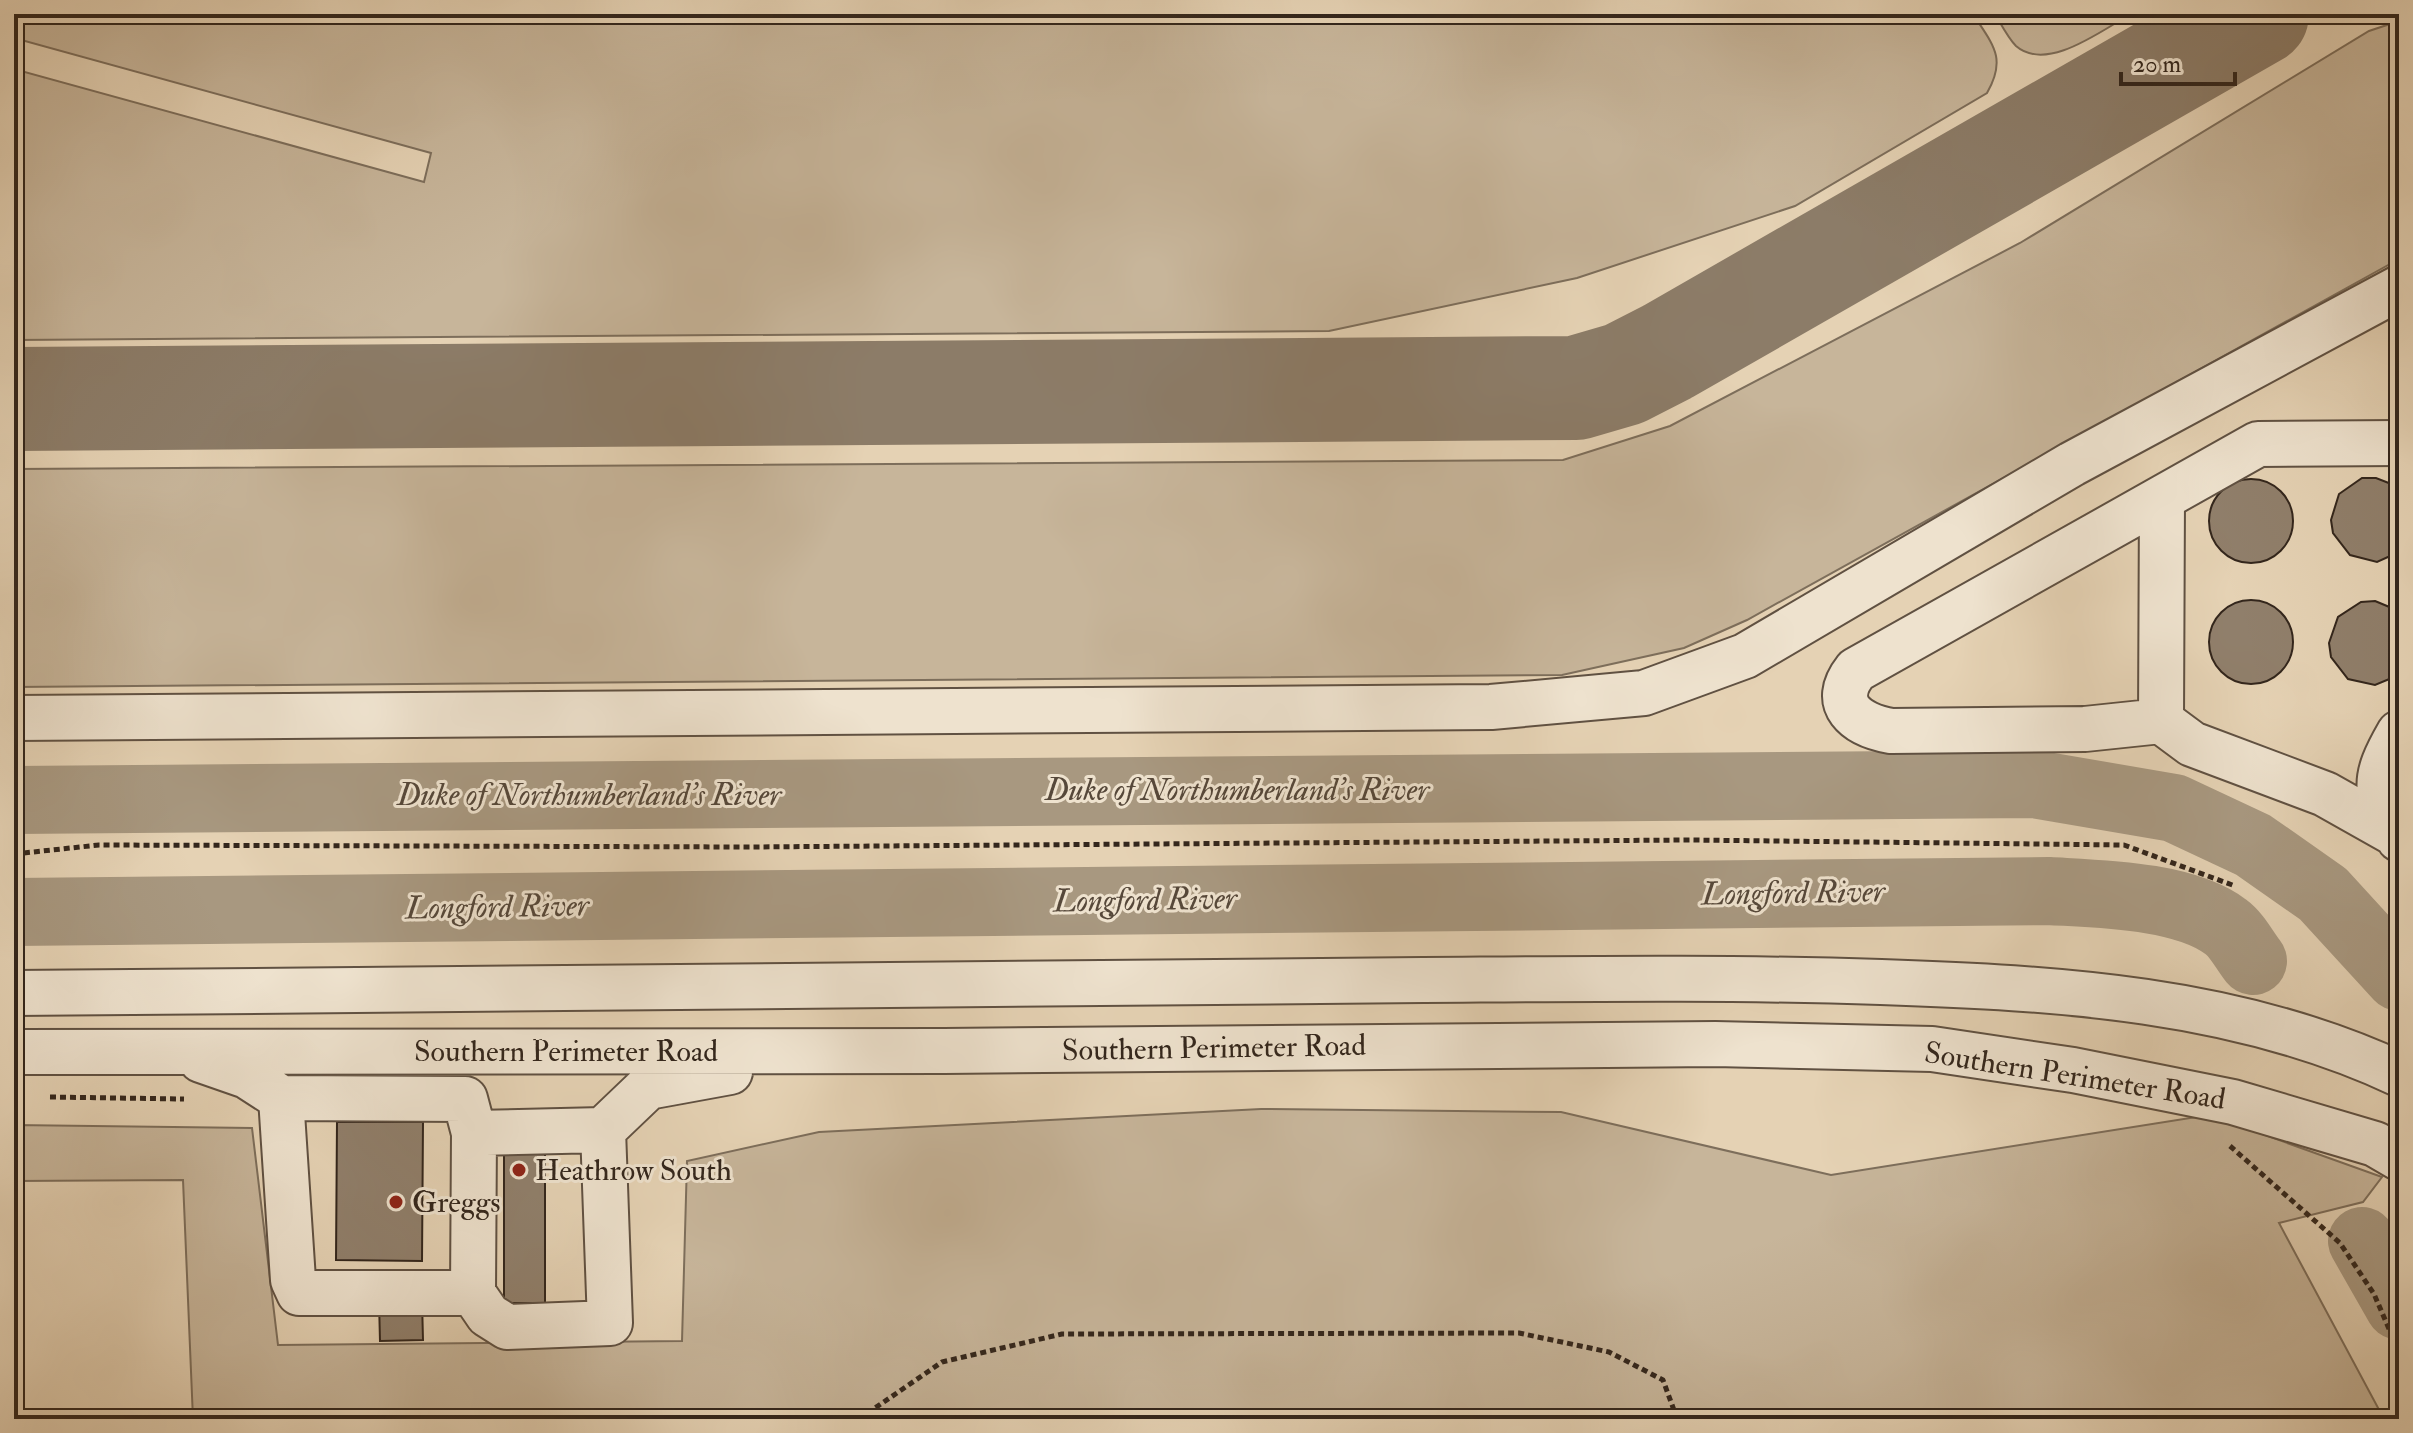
<svg xmlns="http://www.w3.org/2000/svg" width="2413" height="1433" font-family="'IM FELL Double Pica',serif">
  <style>
    .green { fill: #c7b59a; stroke: #7d6e5b; stroke-width: 2 }
    .lines { fill: none; stroke-linecap: round; stroke-linejoin: round }
    .river { stroke: #a89880; stroke-width: 68 }
    .taxiway { stroke: #8c7c68; stroke-width: 104 }
    .building { fill: #907f6b; stroke: #33261c; stroke-width: 2 }
    .minor-casing { stroke: #605142; stroke-width: 48 }
    .path { stroke: #33261c; stroke-width: 5; stroke-dasharray: 6 4; stroke-linecap: butt }
    .minor { stroke: #eee2ce; stroke-width: 44 }
    .poi-dot { fill: #8f2418; stroke: #eee2ce; stroke-width: 3 }
    .labels { text-anchor: middle; dominant-baseline: central; stroke-width: 6; stroke-linejoin: round; paint-order: stroke }
    .street-label { font-size: 30px; fill: #33261c; stroke: #eee2ce }
    .poi-label { font-size: 30px; fill: #33261c; stroke: #eee2ce; text-anchor: start }
    .water-label { font-size: 32px; font-style: italic; fill: #56483a; stroke: #eee2ce }
  </style>
  <rect width="100%" height="100%" fill="#e5d2b4"/>
  <filter id="stains"><feTurbulence type="fractalNoise" baseFrequency=".0025" numOctaves="4"/><feColorMatrix values="0 0 0 0 .2 0 0 0 0 .09 0 0 0 0 .02 0 0 0 .5 -.17"/></filter>
  <radialGradient id="worn" r=".72"><stop offset=".6" stop-color="#630" stop-opacity="0"/><stop offset="1" stop-color="#630" stop-opacity=".3"/></radialGradient>
  <path class="green" d="M14 14H1973C1993 45 2007 58 1987 93L1795 206 1577 278 1329 331 14 340V69L424 182 431 153 14 38Z
    M1995 14H2131C2102 30 2047 73 2016 46 2008 38 2001 24 1995 14Z
    M2399 21V259L1747 620 1684 648 1562 675 14 687V469L1563 460 1670 426 2020 243 2369 31Z
    M1261 1109 1561 1112 1831 1175 2209 1115 2382 1177 2363 1202 2279 1223 2384 1419H193L183 1180 14 1181V1125L252 1128 278 1345 682 1341 687 1161 819 1132Z"/>
  <g class="lines">
    <path class="river" d="M14 800 2034 784 2174 808 2253 845 2323 894 2399 977
      M14 912 2049 891C2100 894 2184 895 2226 927 2237 935 2245 951 2253 961
      M2362 1241 2399 1306"/>
    <path class="taxiway" d="M14 399 1576 388 1624 374 1667 352 2257 14"/>
  </g>
  <path class="building" d="M2362 478H2376L2399 487V552L2377 562 2350 555 2333 533 2331 520 2339 494Z
    M2209 521a42 42 0 1 1 84 0a42 42 0 1 1-84 0Z
    M2209 642a42 42 0 1 1 84 0a42 42 0 1 1-84 0Z
    M2375 601 2399 611V675L2375 685 2348 679 2331 657 2329 643 2338 617 2361 602Z
    M504 1112H545V1303H504Z
    M337 1122H423L422 1261 336 1260Z
    M422 1300 423 1340 380 1341 379 1301Z"/>
  <g class="lines">
    <defs>
      <path id="minor" d="M14 718 1491 707 1644 693 1745 656 2072 464 2399 288
        M2161 721 2085 729 1891 731C1856 725 1829 704 1856 670L2162 498
        M2399 733C2372 780 2374 791 2399 839
        M2396 834 2325 794 2192 744 2161 721 2162 498 2258 444 2399 443
        M14 993C484 990 954 981 1423 980 1576 979 1729 977 1881 982 2057 988 2237 998 2399 1074
        M14 1052 944 1051 1715 1044 1932 1049 2073 1070 2233 1102 2375 1144 2399 1158
        M201 1060 247 1076 281 1098 465 1099 474 1133 603 1130 648 1087 730 1072
        M281 1098 293 1280 299 1293H473L474 1133
        M473 1293 488 1315 507 1327 610 1323 603 1130"/>
    </defs>
    <use href="#minor" class="minor-casing"/>
    <path class="path" d="M14 854 99 845 747 847 1690 840 2124 845 2235 886
      M50 1097 184 1099
      M2230 1146 2340 1243 2374 1294 2399 1352
      M859 1419 942 1362 1062 1334 1519 1333 1609 1352 1663 1380 1675 1413 1621 1419"/>
    <use href="#minor" class="minor"/>
  </g>
  <g class="poi-dot">
    <circle cx="519" cy="1170" r="8"/>
    <circle cx="396" cy="1202" r="8"/>
  </g>
  <g class="labels">
    <g class="street-label">
      <text transform="translate(1214 1048) rotate(-1)">Southern Perimeter Road</text>
      <text x="566" y="1051">Southern Perimeter Road</text>
      <text transform="translate(2075 1076) rotate(9)">Southern Perimeter Road</text>
    </g>
    <g class="poi-label">
      <text x="535" y="1170">Heathrow South</text>
      <text x="412" y="1202">Greggs</text>
    </g>
    <g class="water-label">
      <text x="1237" y="790">Duke of Northumberland's River</text>
      <text x="589" y="795">Duke of Northumberland's River</text>
      <text transform="translate(1793 893) rotate(-1)">Longford River</text>
      <text transform="translate(1145 900) rotate(-1)">Longford River</text>
      <text transform="translate(497 907) rotate(-1)">Longford River</text>
    </g>
  </g>
  <rect width="2413" height="1433" fill="none" stroke="#e5d2b4" stroke-width="48"/>
  <rect x="16" y="16" width="2381" height="1401" fill="none" stroke="#33261c" stroke-width="4"/>
  <rect x="24" y="24" width="2365" height="1385" fill="none" stroke="#33261c" stroke-width="2"/>
  <path d="M2121 72v12h114v-12" fill="none" stroke="#33261c" stroke-width="4"/>
  <text x="2133" y="72" font-size="24" fill="#33261c" stroke="#eee2ce" stroke-width="6" paint-order="stroke">20 m</text>
  <rect width="100%" height="100%" filter="url(#stains)"/>
  <rect width="100%" height="100%" fill="url(#worn)"/>
</svg>
